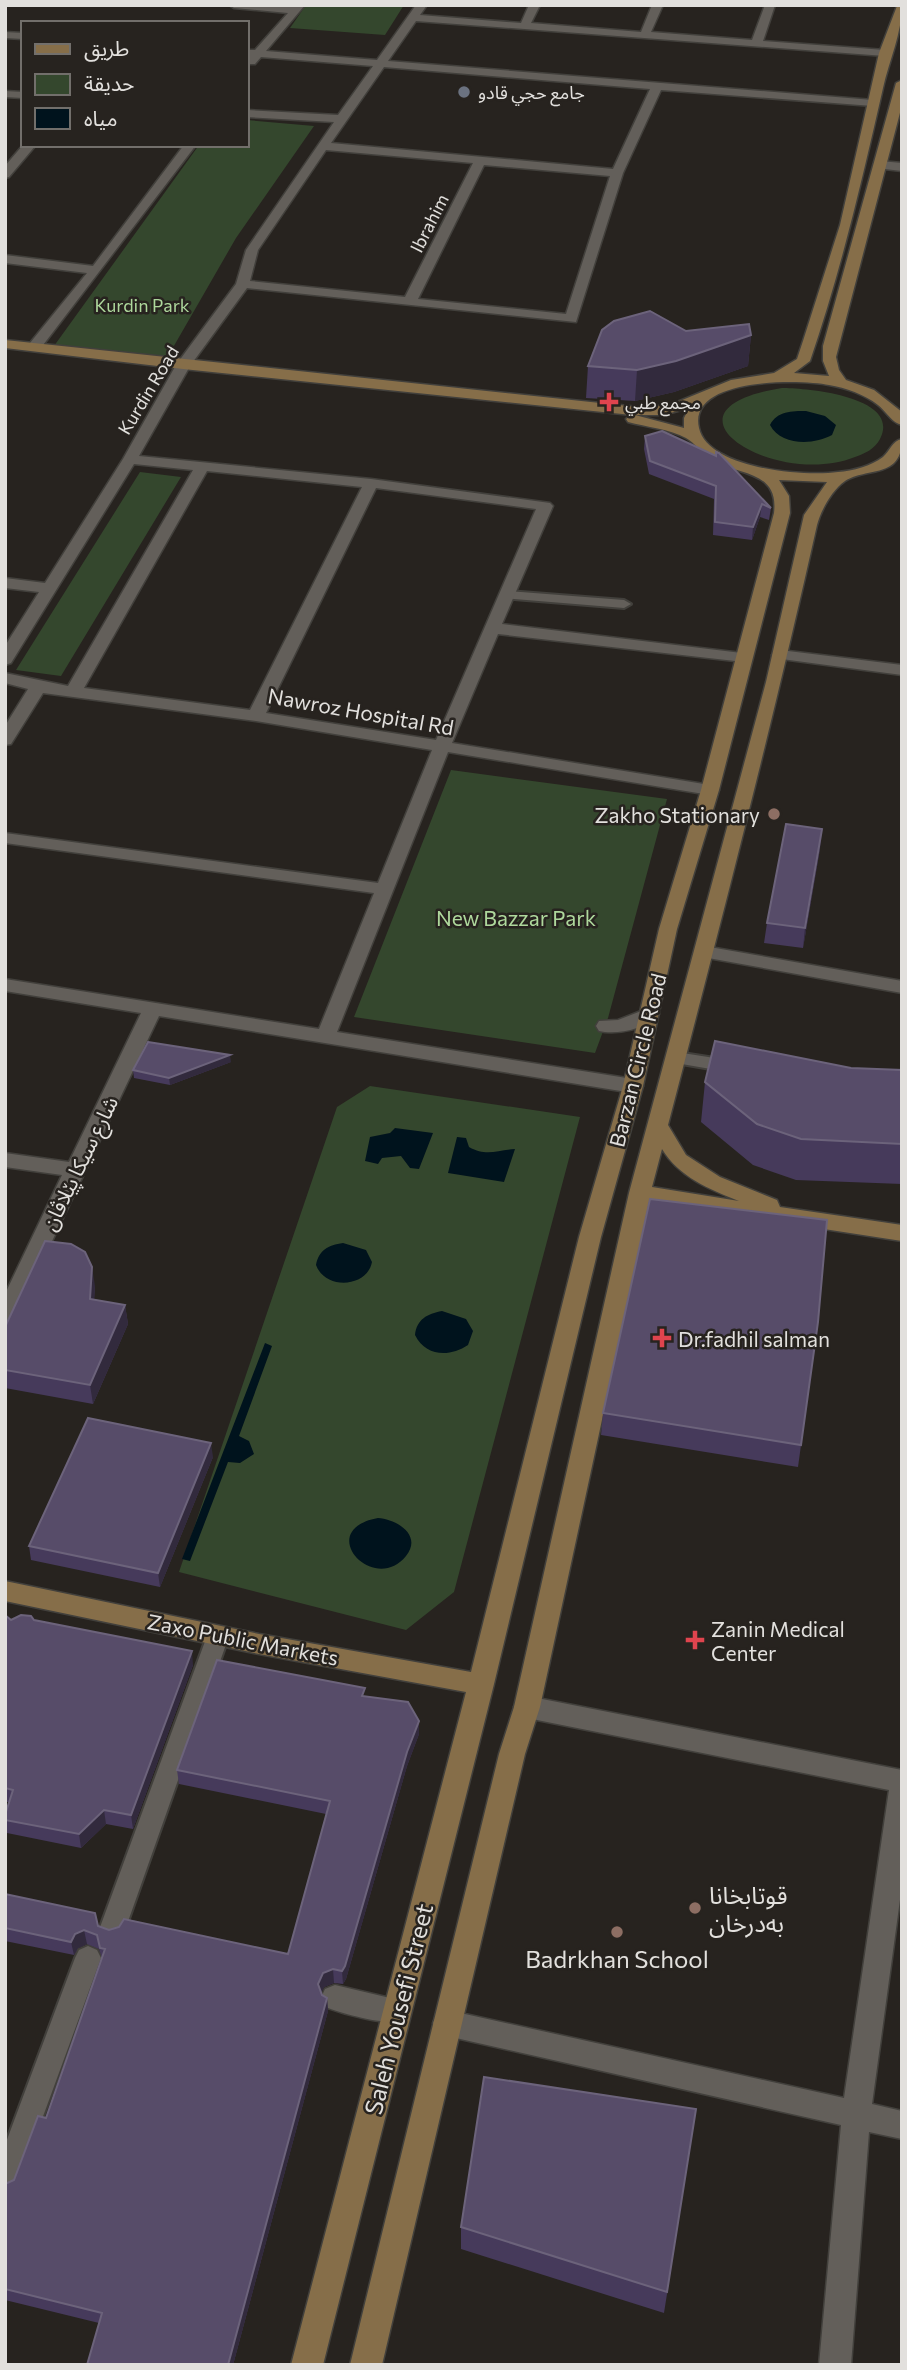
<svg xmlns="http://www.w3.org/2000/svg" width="907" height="2370" font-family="Commissioner,'Noto Sans Arabic',sans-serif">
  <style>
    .green { fill: #34472d }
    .water { fill: #00131d }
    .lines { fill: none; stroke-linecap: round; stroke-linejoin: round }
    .lane-casing { stroke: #42403c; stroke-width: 4 }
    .street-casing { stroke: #42403c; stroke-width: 3 }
    .secondary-casing { stroke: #42403c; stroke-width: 3 }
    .lane { fill: #635f5a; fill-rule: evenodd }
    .street { fill: #635f5a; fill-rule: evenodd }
    .secondary { fill: #866e49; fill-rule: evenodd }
    .wall { fill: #463a5b }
    .shaded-wall { fill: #322a3d }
    .building { fill: #574c69; stroke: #6c637b; stroke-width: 2 }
    .worship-dot { fill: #6b7280; stroke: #27231f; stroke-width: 2.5 }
    .health-dot { fill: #e0444e; stroke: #27231f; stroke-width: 2.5 }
    .education-dot { fill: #8d6e63; stroke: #27231f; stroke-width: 2.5 }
    .labels { text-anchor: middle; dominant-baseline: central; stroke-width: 5; stroke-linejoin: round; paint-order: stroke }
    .far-poi-label { font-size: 18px; fill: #e2e0dd; stroke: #27231f; text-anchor: start }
    .far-street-label { font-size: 18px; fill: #e2e0dd; stroke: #27231f }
    .far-park-label { font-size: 18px; fill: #aed89c; stroke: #27231f }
    .street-label { font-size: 21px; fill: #e2e0dd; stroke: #27231f }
    .poi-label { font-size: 21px; fill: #e2e0dd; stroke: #27231f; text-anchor: start }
    .park-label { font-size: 21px; fill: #aed89c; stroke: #27231f }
    .near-poi-label { font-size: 24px; fill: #e2e0dd; stroke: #27231f; text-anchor: start }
    .near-street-label { font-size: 24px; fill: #e2e0dd; stroke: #27231f }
  </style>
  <rect width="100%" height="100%" fill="#27231f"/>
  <path class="green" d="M306 5H404L385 35 290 28Z
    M247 120 314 126 236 238 167 358 54 346 199 145H247Z
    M782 388C805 388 902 396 880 439 875 449 864 454 855 457 775 489 646 410 782 388Z
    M140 472 181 477 61 676 16 670Z
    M451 770 667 799 608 1018 595 1053 354 1017Z
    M370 1086 580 1117 454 1592 406 1630 179 1572 337 1107Z"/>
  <path class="water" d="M806 411 825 416 836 425 832 435C814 445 781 446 770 425 777 411 792 411 806 411Z
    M395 1128 433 1133 419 1169 410 1168 401 1156 382 1158 378 1164 365 1161 370 1137 390 1133Z
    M457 1137 466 1138 469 1147C487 1157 497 1150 515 1149L504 1182 448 1173Z
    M343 1243 366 1250 372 1262C367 1288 325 1290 316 1265 319 1250 328 1245 343 1243Z
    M442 1311 466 1319 473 1331 468 1345C450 1357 426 1357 415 1335 417 1319 427 1314 442 1311Z
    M265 1343 272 1346 239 1436 249 1441 254 1454 240 1463 228 1462 190 1561 182 1559Z
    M378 1518C396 1519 423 1535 406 1556 374 1596 313 1530 378 1518Z"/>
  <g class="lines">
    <defs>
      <path id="lane" d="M507 591 624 600 631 604 624 608 502 598 500 595 502 592Z
        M676 1052 734 1061 743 1067 734 1073 670 1062 667 1058Z
        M218 1627 226 1629 229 1636 125 1930 121 1938 112 1941 103 1938 99 1930 207 1636 210 1629Z
        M88 1946 97 1950 101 1958 19 2182 15 2191 5 2195V2145L75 1958 79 1950Z"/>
      <path id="street" d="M229 5H305L266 51 377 60 416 5H427L420 15 521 23 529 5H540L531 23 641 32 652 5H663L651 32 752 40 765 5H775L763 41 885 50 891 53 885 56 416 21 388 61 873 100 879 103 873 106 661 90 623 173 576 322 247 288 190 366 139 456 371 479 550 503 553 506 502 624 750 654 752 657 744 662 498 634 452 743 710 785 719 790 710 795 448 752 337 1032 633 1079 640 1081 643 1086 640 1091 633 1093 159 1016 16 1317 13 1323 5 1325V1294L62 1175 5 1167V1153L69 1162 141 1013 5 991V979L319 1029 374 893 5 843V833L378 883 432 750 256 721 43 693 11 744 5 745V726L28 689 5 683V673L68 686 193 470 134 464 11 663 5 665V646L39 592 5 588V578L45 583 123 459 176 365 236 284 246 250 334 122 247 117V110L338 115 373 66 261 57 255 64H247L250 57 247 56V50H255L288 13 234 8ZM384 67 650 89 613 169 331 143ZM326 150 473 163 405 297 250 281 258 250ZM484 165 610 176 566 314 418 299ZM207 471 362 487 250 710 84 688ZM376 488 536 509 436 740 266 713Z
        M5 32 23 33V39L5 38Z
        M5 91 23 92V98L5 97Z
        M23 145H36L9 177 5 178V166Z
        M184 145H196L40 349H30V343L87 273 5 263V255L93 266Z
        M880 161 902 163V171L876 168 874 165Z
        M780 650 902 665V675L774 658 772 655Z
        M704 946 902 981V993L697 956 695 952 697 948Z
        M649 1008 656 1010 659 1014C648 1029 617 1035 599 1031L596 1026 599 1021 618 1020Z
        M527 1696 902 1770V1885L872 2104 902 2111V2139L869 2132 851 2365H819L841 2125 447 2036 437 2032 433 2023 437 2014 447 2010 844 2098 889 1790 527 1718 518 1715 514 1707 518 1699Z
        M335 1985 407 2002 411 2011 407 2020C389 2027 344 2014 325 2007L321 1998 325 1989Z"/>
      <path id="secondary" d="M902 5C902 33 889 61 883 88 862 180 841 271 810 361L794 373 829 376 823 361V346L896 83 902 80V105L836 357 839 370 846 380 874 390 902 412V425C892 423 886 411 878 405 864 394 846 388 829 385 801 379 687 377 699 428 708 469 805 477 838 472 853 471 871 466 883 457 890 451 892 441 902 439 902 479 867 467 845 481 832 490 821 510 817 525 772 726 720 926 668 1125L686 1155 720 1177 777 1200 780 1207 902 1225V1241L649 1202 540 1707 525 1754 382 2365H350L499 1754 514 1707 629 1193 766 682 804 515 827 482 779 480 789 496 790 513 719 790 677 929 643 1086 601 1237 494 1684 323 2365H291L466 1692 259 1654 5 1601V1581L259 1634 471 1672 579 1237 623 1086 659 929 701 790 774 513C779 472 742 475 715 462 704 456 694 442 686 438 670 429 646 427 628 422L626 419 632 415 183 369 5 348V340L638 407 670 405 731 380 774 373 797 359 803 341 840 225 879 53 897 6ZM689 408 684 418V428L635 415H663ZM662 1149C679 1177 709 1189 739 1201L652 1187Z"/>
    </defs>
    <use href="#lane" class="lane-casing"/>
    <use href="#street" class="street-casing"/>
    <use href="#secondary" class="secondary-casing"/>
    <use href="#lane" class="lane"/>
    <use href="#street" class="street"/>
    <use href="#secondary" class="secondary"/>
  </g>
  <path class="wall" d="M686 331 751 335 748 366 674 392 635 401 586 398 588 366Z
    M645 436 771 508 769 520 760 517 752 540 713 535 714 499 649 474 644 449Z
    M820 849 803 948 764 943 767 923Z
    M231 1062 170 1085 134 1078 133 1070Z
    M851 1068 902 1070V1184L796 1180 753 1165 701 1122 705 1082Z
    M95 1286 94 1300 125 1305 128 1324 93 1404 5 1388V1327Z
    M818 1322 798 1467 601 1435 603 1413Z
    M213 1457 160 1587 31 1560 29 1546Z
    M5 1615 11 1620H34L193 1665 133 1829 106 1824 81 1848 7 1833 5 1827V1815L9 1802H5Z
    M365 1697 419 1721V1734L407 1766 346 1979 343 1984 334 1983 324 1987 321 1993 322 1995 327 1998 328 2011 233 2365H87L99 2323 5 2300V2184L14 2180 46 2118 102 1958 99 1949 87 1944 78 1948 74 1955 5 1941V1894L109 1930 288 1954 326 1814 179 1784 177 1770Z
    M696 2109 664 2313 461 2249V2227Z"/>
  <path class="shaded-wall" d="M751 335 748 366 674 392 635 401 637 370Z
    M762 504 760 517 752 540 753 527Z
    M822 829 820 849 803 948 805 928Z
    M230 1055 231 1062 170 1085 169 1078Z
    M92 1267 95 1286 93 1318 90 1299Z
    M125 1305 128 1324 93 1404 90 1385Z
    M211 1443 213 1457 160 1587 158 1573Z
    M192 1651 193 1665 133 1829 131 1815Z
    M419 1721V1734L407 1766 346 1979 343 1984 342 1971 407 1752Z
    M104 1810 106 1824 81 1848 79 1834Z
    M84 1930 87 1944 78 1948 74 1955 71 1942 75 1934Z
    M333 1969 334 1983 324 1987 319 1997 318 1984 323 1973Z
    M327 1998 328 2011 233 2365H228Z"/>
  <path class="building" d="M650 311 686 331 749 324 751 335 676 361 637 370 588 366 602 330 614 321Z
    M662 431 716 456V452L719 453 771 508 762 504 753 527 715 522 716 486 650 461 645 436Z
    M786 824 822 829 805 928 767 923Z
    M715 1041 851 1068 902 1070V1144L801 1139 757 1124 705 1082Z
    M148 1042 230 1055 169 1078 133 1070Z
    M650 1199 827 1220 818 1322 801 1445 603 1413Z
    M45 1241 71 1244 85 1252 92 1267 90 1299 125 1305 90 1385 5 1370V1327Z
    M88 1418 211 1443 158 1573 29 1546Z
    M5 1615 11 1620 21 1615 31 1616 34 1620 192 1651 131 1815 104 1810 79 1834 5 1820V1815L13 1790 5 1788Z
    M217 1660 365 1688 362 1696 408 1702 419 1721 407 1752 345 1966 342 1971 333 1969 323 1973 318 1984 322 1995 327 1998 228 2365H87L102 2313 5 2289V2184L14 2180 38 2116 46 2118 105 1949 100 1948 97 1935 84 1930 75 1934 71 1942 5 1928V1894L95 1913 98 1926 109 1930 119 1927 124 1919 288 1954 330 1801 177 1770Z
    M484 2077 696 2109 667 2292 461 2227Z"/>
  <circle class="worship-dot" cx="464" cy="92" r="7"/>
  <g class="health-dot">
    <path d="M605.5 391.5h7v7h7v7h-7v7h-7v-7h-7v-7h7z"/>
    <path d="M658.5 1327.5h7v7h7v7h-7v7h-7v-7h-7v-7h7z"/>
    <path d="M691.5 1629.5h7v7h7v7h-7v7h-7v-7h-7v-7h7z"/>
  </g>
  <g class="education-dot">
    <circle cx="774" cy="814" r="7"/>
    <circle cx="695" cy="1908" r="7"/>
    <circle cx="617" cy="1932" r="7"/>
  </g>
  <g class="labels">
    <g class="far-poi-label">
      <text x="478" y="92">جامع حجي قادو</text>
      <text x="625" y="402">مجمع طبي</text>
    </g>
    <g class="far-street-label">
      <text transform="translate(429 223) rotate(-63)">Ibrahim</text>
      <text transform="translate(148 390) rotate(-59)">Kurdin Road</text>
    </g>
    <g class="far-park-label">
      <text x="142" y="305">Kurdin Park</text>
    </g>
    <g class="street-label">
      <text transform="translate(361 711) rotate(10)">Nawroz Hospital Rd</text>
      <text transform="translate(637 1060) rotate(-76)">Barzan Circle Road</text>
      <text transform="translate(79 1163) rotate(-64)">شارع سيكا پێلاڤان</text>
      <text transform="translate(243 1639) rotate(11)">Zaxo Public Markets</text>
    </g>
    <g class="poi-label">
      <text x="760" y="814" text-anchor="end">Zakho Stationary</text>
      <text x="678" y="1338">Dr.fadhil salman</text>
      <text x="711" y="1628">Zanin Medical<tspan x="711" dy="24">Center</tspan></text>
    </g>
    <g class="park-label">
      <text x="516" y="917">New Bazzar Park</text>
    </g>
    <g class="near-poi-label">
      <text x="709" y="1894">قوتابخانا<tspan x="709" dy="28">به‌درخان</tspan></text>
      <text x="617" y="1958" text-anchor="middle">Badrkhan School</text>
    </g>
    <g class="near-street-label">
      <text transform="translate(398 2009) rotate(-76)">Saleh Yousefi Street</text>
    </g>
  </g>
  <rect width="907" height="2370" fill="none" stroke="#e2e0dd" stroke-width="14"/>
  <rect x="21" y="21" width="228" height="126" fill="#27231f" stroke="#726f6b" stroke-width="2"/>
  <rect x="35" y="44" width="35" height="10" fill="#866e49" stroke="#726f6b" stroke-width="2"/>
  <text x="84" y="56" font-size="21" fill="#e2e0dd">طريق</text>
  <rect x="35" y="74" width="35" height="21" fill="#34472d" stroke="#726f6b" stroke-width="2"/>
  <text x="84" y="91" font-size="21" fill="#e2e0dd">حديقة</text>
  <rect x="35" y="108" width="35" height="21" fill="#00131d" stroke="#726f6b" stroke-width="2"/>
  <text x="84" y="126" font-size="21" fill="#e2e0dd">مياه</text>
</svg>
